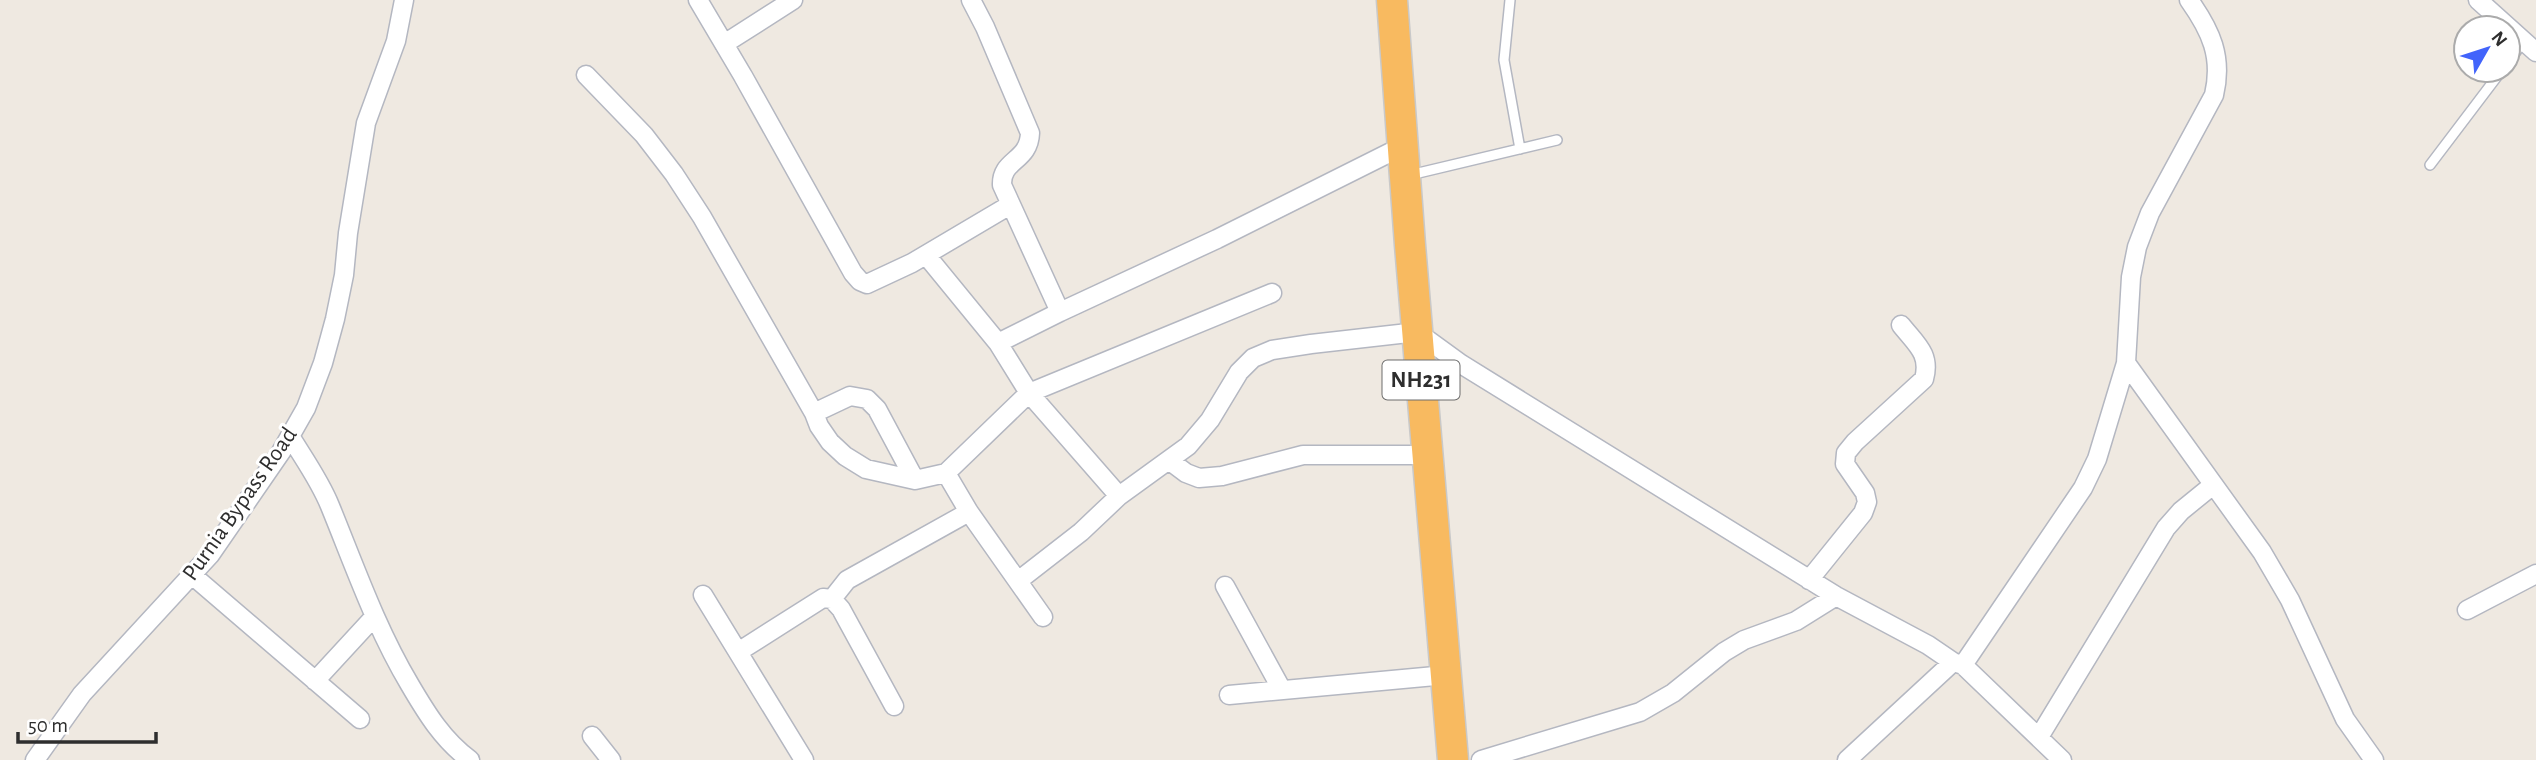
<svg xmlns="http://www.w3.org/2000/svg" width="2536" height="760" font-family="'Alegreya Sans',sans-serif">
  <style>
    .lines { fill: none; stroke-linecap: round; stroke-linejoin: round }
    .service-casing { stroke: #b4b7c1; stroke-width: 12 }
    .minor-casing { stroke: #b4b7c1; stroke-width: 21 }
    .trunk-casing { stroke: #c9c9c9; stroke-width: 33 }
    .service { stroke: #fff; stroke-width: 9 }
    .minor { stroke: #fff; stroke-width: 18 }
    .trunk { stroke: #f8ba60; stroke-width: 30 }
    .labels { text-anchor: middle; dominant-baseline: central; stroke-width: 6; stroke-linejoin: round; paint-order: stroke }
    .shield { fill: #fff; stroke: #6d6d6d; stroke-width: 2 }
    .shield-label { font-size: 23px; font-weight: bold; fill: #2e2e2e }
    .street-label { font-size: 24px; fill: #2e2e2e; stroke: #fff }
  </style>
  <rect width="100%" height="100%" fill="#efe9e1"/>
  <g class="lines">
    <defs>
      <path id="service" d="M1510 0 1504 60 1520 149
        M2508 62 2524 41
        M2430 165 2502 70
        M1410 175 1557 140"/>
      <path id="minor" d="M698 0 743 76 853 273 860 281 867 284 912 263 1010 205
        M971 0 985 27 1030 133C1029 162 1001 159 1002 185L1060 312
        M2478 0 2536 52
        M724 44 793 0
        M586 75 644 135 674 174 702 217 814 413 819 426 830 442 845 456 866 469 915 480 946 473 1029 393 1272 293
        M926 255 998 343 1029 393 1119 496
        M998 343 1060 312 1217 239 1403 146
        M2126 363 2262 552 2290 600 2345 719 2374 760
        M814 413 850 396 867 399 877 409 915 480
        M290 436C304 459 320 481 330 506 355 567 376 628 410 685 427 714 443 740 470 760
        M1170 461 1186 473 1199 478 1222 476 1303 455H1427
        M946 473 969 512 1043 617
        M192 575 360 719
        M1809 580 1863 513 1867 502 1865 493 1845 464 1846 453 1855 442 1924 379C1931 354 1916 344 1901 325
        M1018 581 1081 532 1119 496 1188 446 1210 420 1239 372 1253 358 1272 350 1311 344 1417 332 1461 364 1836 596 1928 645 1953 662 1963 665 2062 760
        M1225 586 1282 690
        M703 595 804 760
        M832 599 847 580 969 512
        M2467 610 2536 574
        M738 652 823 598 832 599 841 609 894 706
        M1963 665 2083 488 2097 459 2126 363 2131 277 2137 247 2150 213 2214 95C2223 57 2211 31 2189 0
        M315 681 374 617
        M1229 695 1446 675
        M592 736 611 760
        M2039 737 2166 528 2181 511 2213 485
        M35 760 82 694 210 555 281 452 306 408 323 363 335 319 344 275 348 233 366 123 396 41 404 0
        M1481 760 1640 712 1673 693 1724 652 1744 640 1796 621 1836 596
        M1847 760 1953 662"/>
      <path id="trunk" d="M1392 0 1410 245 1453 760"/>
    </defs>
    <use href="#service" class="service-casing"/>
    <use href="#minor" class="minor-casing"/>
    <use href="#trunk" class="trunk-casing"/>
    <use href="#service" class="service"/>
    <use href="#minor" class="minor"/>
    <use href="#trunk" class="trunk"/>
  </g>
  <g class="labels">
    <rect class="shield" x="1382.5" y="360.5" width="77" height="39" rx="5"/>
    <g class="shield-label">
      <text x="1421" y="380">NH231</text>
    </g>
    <g class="street-label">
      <text transform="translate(240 504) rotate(-55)">Purnia Bypass Road</text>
    </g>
  </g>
  <g transform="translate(2487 49) rotate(51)"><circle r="33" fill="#ffffff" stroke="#ababab" stroke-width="2"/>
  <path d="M0-5L12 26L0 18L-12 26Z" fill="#4264fb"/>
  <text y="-10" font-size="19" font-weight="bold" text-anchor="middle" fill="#2e2e2e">N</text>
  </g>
  <path d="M18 732v10h138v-10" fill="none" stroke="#2e2e2e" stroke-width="3.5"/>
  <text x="28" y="732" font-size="21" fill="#2e2e2e" stroke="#ffffff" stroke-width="5" paint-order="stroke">50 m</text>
</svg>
